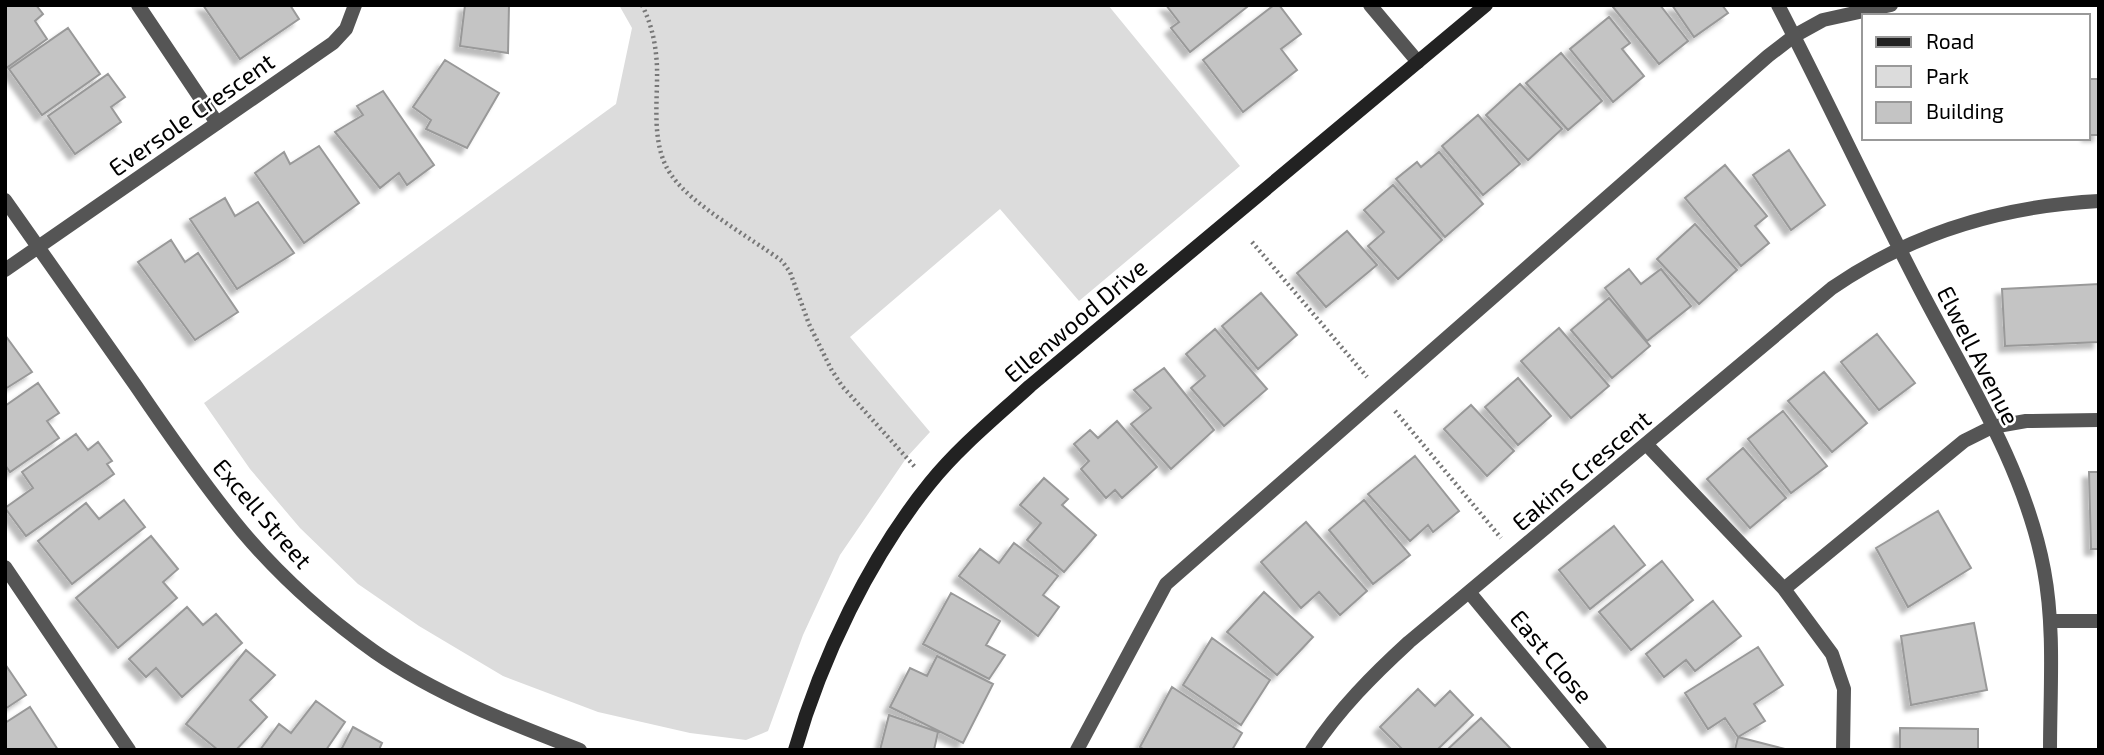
<svg xmlns="http://www.w3.org/2000/svg" width="2104" height="755" font-family="'Exo 2',sans-serif">
  <style>
    .green { fill: #dcdcdc }
    .building { fill: #c4c4c4; stroke: #999; stroke-width: 2; filter: url(#shadow) }
    .lines { fill: none; stroke-linecap: round; stroke-linejoin: round }
    .path { stroke: #777; stroke-width: 4.5; stroke-dasharray: 2 3.5; stroke-linecap: butt }
    .lane { stroke: #555; stroke-width: 14 }
    .street { stroke: #555; stroke-width: 14 }
    .secondary { stroke: #222; stroke-width: 14 }
    .labels { text-anchor: middle; dominant-baseline: central; stroke-width: 5; stroke-linejoin: round; paint-order: stroke }
    .street-label { font-size: 24px; fill: #000; stroke: #fff }
  </style>
  <defs>
    <filter id="shadow"><feDropShadow dx="-6" dy="6" stdDeviation="2" flood-color="#0004"/></filter>
  </defs>
  <rect width="100%" height="100%" fill="#fff"/>
  <path class="green" d="M619 5H1108L1240 166 1079 301 1000 209 850 337 930 432 907 457 840 555 803 635 768 731 746 740 690 733 598 712 503 676 419 626 358 584 300 528 250 469 204 403 616 104 632 28Z"/>
  <path class="building" d="M5 5H36L43 14 35 21 47 39 5 69Z
    M203 5H290L299 19 240 59Z
    M465 5H509L508 53 460 46Z
    M1166 5H1246L1247 7 1190 52 1171 28 1179 22Z
    M1274 5H1279L1301 34 1281 49 1297 70 1243 112 1203 60Z
    M1615 5H1660L1688 41 1659 64 1613 7Z
    M1672 5H1722L1728 13 1694 37Z
    M1609 17 1630 43 1622 49 1644 76 1613 102 1570 49Z
    M68 28 100 74 42 115 9 69Z
    M1561 53 1602 101 1568 130 1526 83Z
    M445 60 499 93 467 148 426 129 431 120 413 107Z
    M108 74 125 97 111 107 121 122 75 154 48 116Z
    M2088 79H2099V135H2088Z
    M1520 84 1562 129 1528 160 1486 115Z
    M383 91 434 165 407 185 399 173 380 188 335 132 363 115 357 106Z
    M1478 115 1520 164 1483 195 1442 146Z
    M319 146 359 203 304 243 255 173 284 152 290 164Z
    M1789 150 1825 205 1791 230 1753 175Z
    M1439 152 1483 204 1445 237 1396 179 1417 162 1421 167Z
    M1725 165 1767 216 1755 226 1769 243 1741 266 1685 198Z
    M1393 185 1442 240 1398 279 1368 246 1384 232 1364 210Z
    M225 198 235 216 258 202 294 253 237 289 190 219Z
    M1695 224 1737 270 1699 304 1657 259Z
    M1347 231 1377 265 1326 307 1297 273Z
    M171 240 185 262 198 253 238 312 195 340 138 262Z
    M1629 269 1641 284 1661 269 1691 306 1647 341 1605 288Z
    M2099 284V342L2005 346 2002 289Z
    M1261 293 1297 335 1258 369 1222 326Z
    M1609 298 1650 346 1612 378 1571 330Z
    M1559 328 1609 386 1571 418 1521 361Z
    M1215 329 1267 389 1224 426 1191 388 1205 376 1186 354Z
    M1877 334 1915 383 1879 410 1841 362Z
    M5 335 32 372 5 389Z
    M1164 368 1214 430 1171 469 1131 424 1151 408 1134 390Z
    M1824 372 1867 423 1832 452 1788 401Z
    M1518 378 1551 416 1518 445 1485 407Z
    M38 383 59 413 47 421 59 438 10 472 5 465V406Z
    M1471 405 1514 451 1487 476 1444 429Z
    M1783 411 1827 466 1791 493 1748 439Z
    M1117 421 1157 467 1122 498 1115 490 1106 498 1081 469 1089 461 1074 444 1090 430 1098 438Z
    M76 434 88 450 98 442 112 461 107 464 114 474 26 536 5 508 33 488 22 472Z
    M1743 448 1786 498 1750 528 1707 479Z
    M1415 456 1459 511 1433 532 1428 525 1410 541 1368 494Z
    M2089 472H2099V549H2091Z
    M1044 478 1068 499 1062 505 1096 535 1064 572 1027 540 1041 523 1020 505Z
    M124 500 145 527 72 584 38 541 86 503 99 519Z
    M1364 500 1410 555 1373 584 1329 530Z
    M1938 511 1971 568 1908 607 1876 548Z
    M1306 522 1367 591 1340 615 1319 592 1301 608 1261 562Z
    M1614 526 1645 565 1590 609 1559 570Z
    M151 536 178 569 163 582 177 598 118 648 76 598Z
    M1014 543 1058 576 1043 595 1059 607 1038 636 959 576 980 549 999 563Z
    M1662 561 1693 600 1631 650 1599 612Z
    M1264 592 1313 637 1277 675 1227 632Z
    M951 593 1000 621 986 645 1005 655 989 679 923 644Z
    M1713 601 1741 636 1695 671 1686 660 1664 677 1646 654Z
    M187 607 203 625 216 614 242 643 182 697 156 668 146 677 129 659Z
    M1974 623 1987 690 1911 705 1901 636Z
    M1212 638 1270 680 1241 725 1183 685Z
    M1758 647 1783 685 1754 704 1765 721 1738 737 1725 718 1708 729 1685 693Z
    M246 650 275 675 250 700 267 717 236 750H218L186 724Z
    M937 656 993 684 963 743 890 707 910 668 927 676Z
    M5 664 26 695 5 709Z
    M1172 687 1242 733 1232 750H1145L1140 747Z
    M1418 689 1435 706 1450 691 1473 715 1437 750H1403L1380 727Z
    M316 701 345 722 326 750H260L279 724 291 733Z
    M30 707 58 750H5V723Z
    M889 715 938 732 934 750H880Z
    M1481 718 1512 750H1447Z
    M353 727 382 743 379 750H341Z
    M1900 728 1978 729V750H1900Z
    M1738 737 1789 750H1735Z"/>
  <g class="lines">
    <path class="path" d="M642 5C652 25 656 45 657 67 658 102 650 146 672 176 692 205 751 238 782 261L790 272 809 324 831 369 842 386 915 467
      M1252 242 1367 377
      M1395 411 1501 538"/>
    <path class="lane" d="M138 5 217 123
      M1647 445 1784 589 1832 654 1844 689 1843 750
      M5 567 129 750
      M1784 589 1964 441 1992 427 2026 421 2099 420
      M1077 750 1166 584 1768 56 1794 36 1823 20 1891 5"/>
    <path class="street" d="M1370 5 1418 62
      M1778 5C1826 98 1870 192 1918 285 1965 376 2025 468 2044 570 2055 629 2050 690 2050 750
      M5 200C49 262 92 324 136 386 170 436 204 485 242 531 280 576 327 618 375 652 437 695 510 723 580 750
      M5 270 333 43 346 29 355 5
      M1469 592 1600 750
      M2050 621H2099
      M1312 750C1339 709 1373 675 1409 642L1832 288C1912 233 2002 206 2099 201"/>
    <path class="secondary" d="M795 750C821 659 870 557 930 483 959 447 996 417 1030 386L1486 5"/>
  </g>
  <g class="labels">
    <g class="street-label">
      <text transform="translate(191 114) rotate(-35)">Eversole Crescent</text>
      <text transform="translate(1075 320) rotate(-40)">Ellenwood Drive</text>
      <text transform="translate(1979 355) rotate(63)">Elwell Avenue</text>
      <text transform="translate(1581 470) rotate(-40)">Eakins Crescent</text>
      <text transform="translate(263 513) rotate(49)">Excell Street</text>
      <text transform="translate(1552 656) rotate(50)">East Close</text>
    </g>
  </g>
  <rect width="2104" height="755" fill="none" stroke="#000000" stroke-width="14"/>
  <rect x="1862" y="14" width="228" height="126" fill="#ffffff" stroke="#999999" stroke-width="2"/>
  <rect x="1876" y="37" width="35" height="10" fill="#222222" stroke="#999999" stroke-width="2"/>
  <text x="1926" y="49" font-size="21" fill="#000000">Road</text>
  <rect x="1876" y="66" width="35" height="21" fill="#dcdcdc" stroke="#999999" stroke-width="2"/>
  <text x="1926" y="84" font-size="21" fill="#000000">Park</text>
  <rect x="1876" y="102" width="35" height="21" fill="#c4c4c4" stroke="#999999" stroke-width="2"/>
  <text x="1926" y="119" font-size="21" fill="#000000">Building</text>
</svg>
